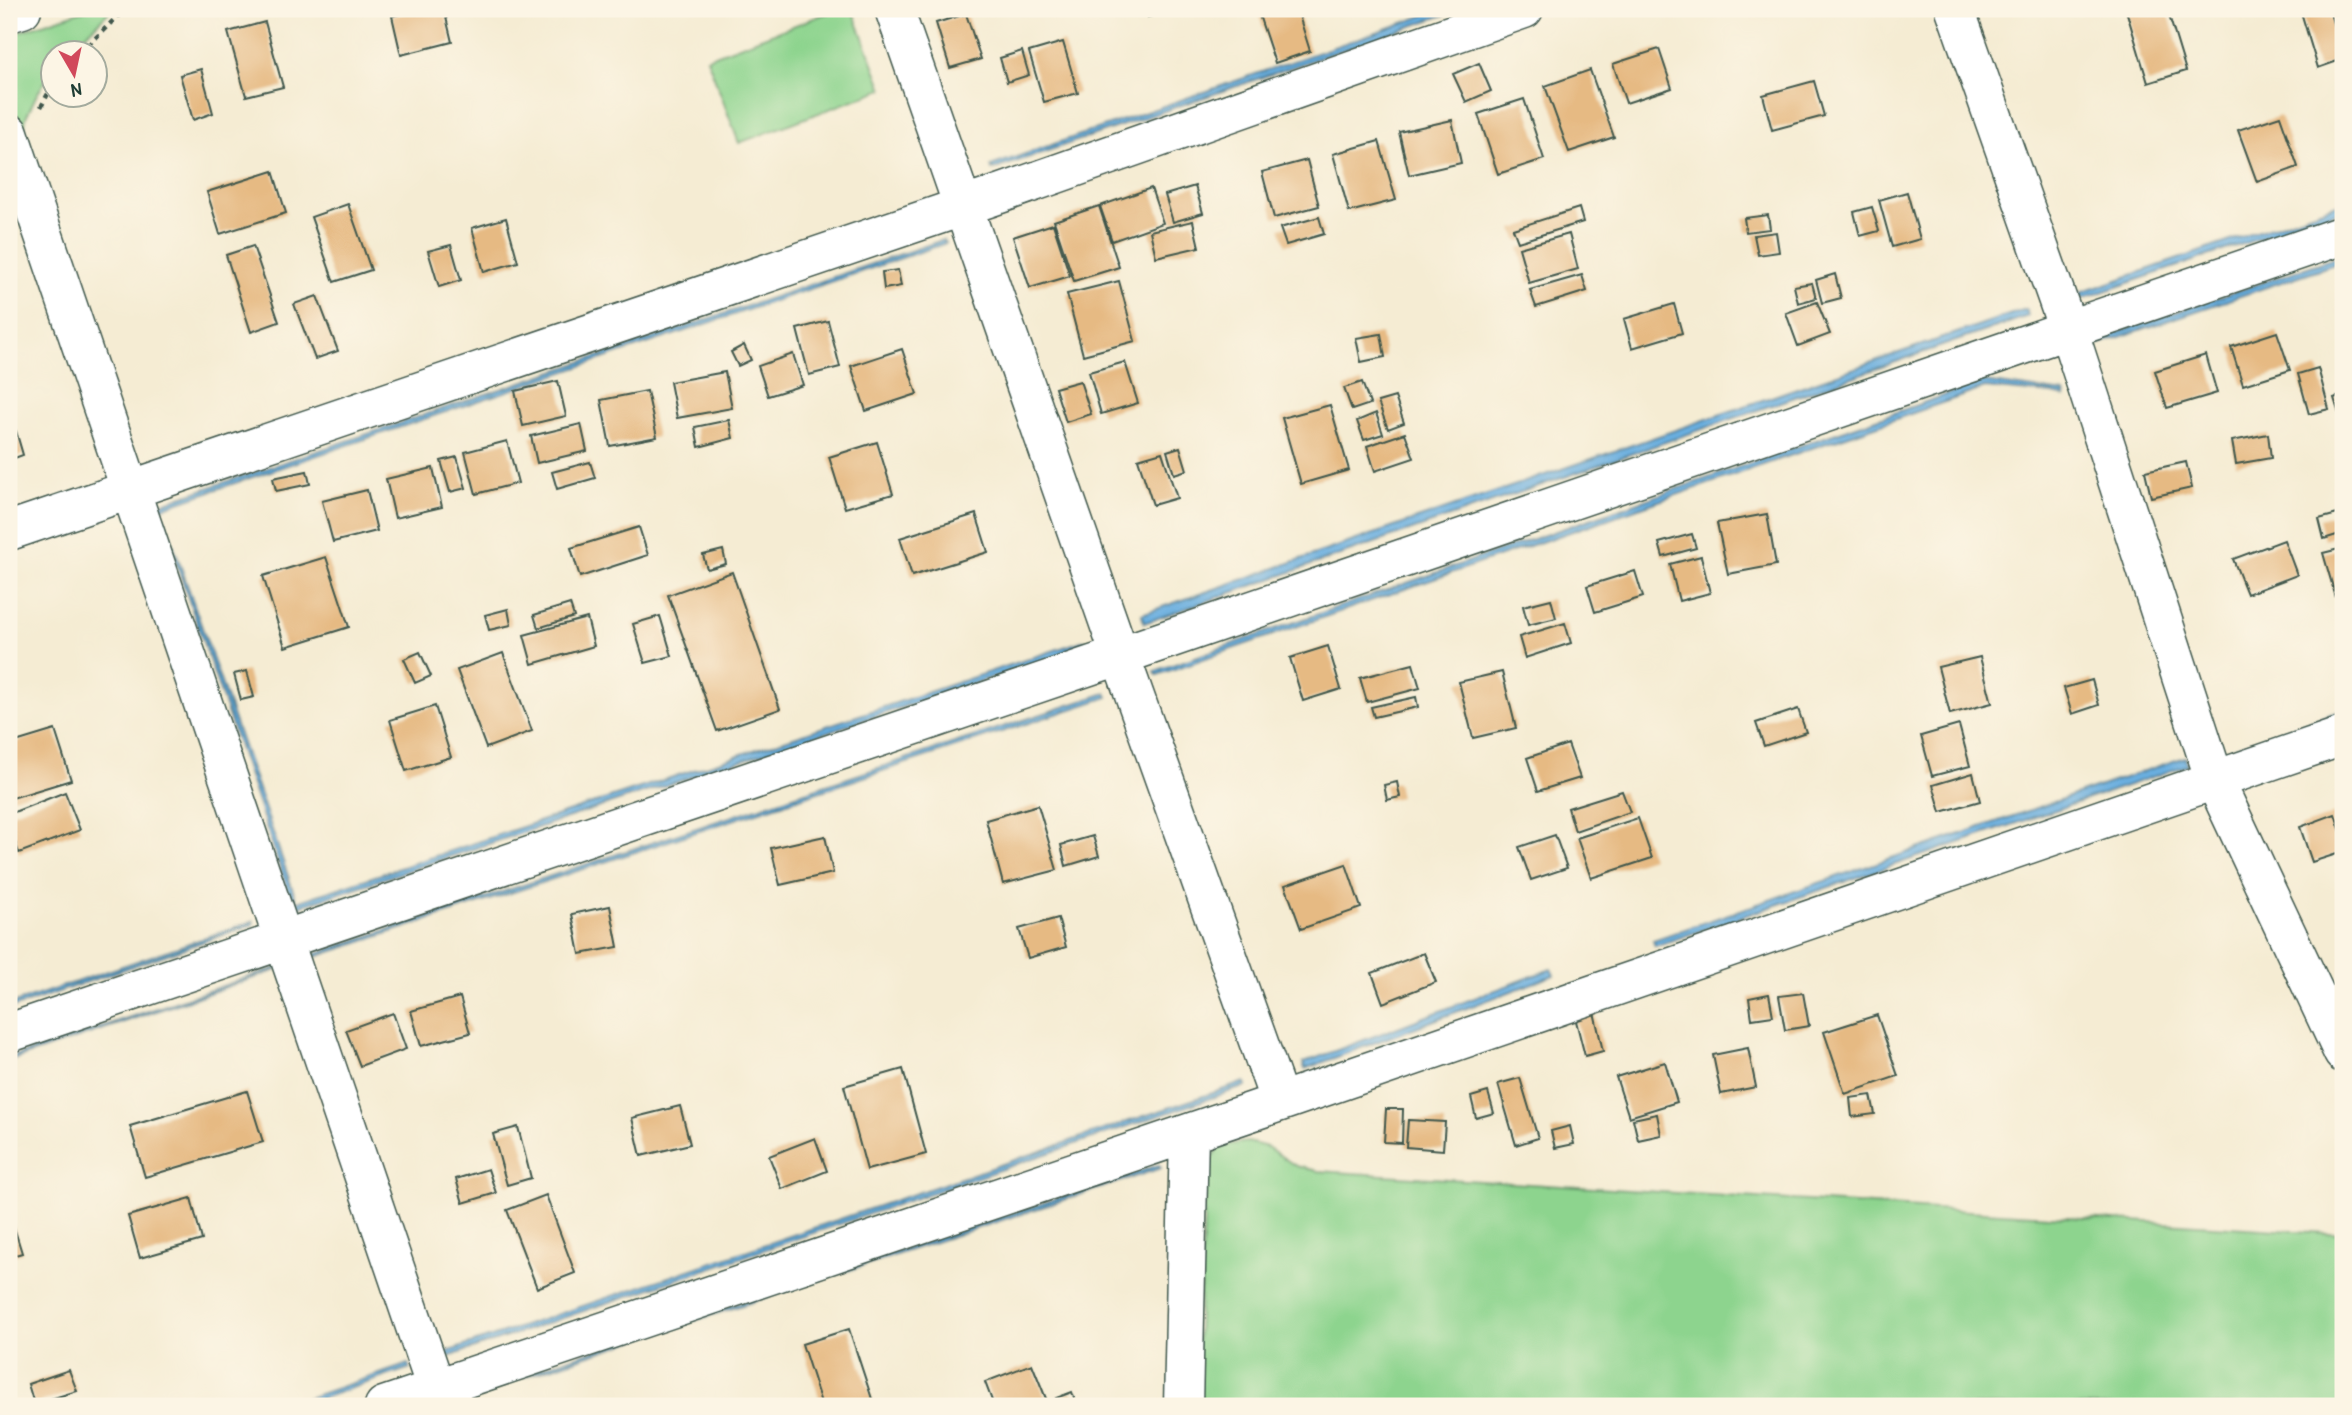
<svg xmlns="http://www.w3.org/2000/svg" width="2352" height="1415" font-family="'Patrick Hand',sans-serif">
  <style>
    .green { fill: #8dd48e; stroke: #568861; stroke-width: 2 }
    .water { fill: #6aafe0; stroke: #44768a; stroke-width: 2 }
    .building { fill: #e6ba83 }
    .lines { fill: none; stroke-linecap: round; stroke-linejoin: round }
    .street-casing { stroke: #3f574c; stroke-width: 41 }
    .path { stroke: #3f574c; stroke-width: 4.5; stroke-dasharray: 5 5; stroke-linecap: butt }
    .street { stroke: #fff; stroke-width: 38 }
  </style>
  <rect width="100%" height="100%" fill="#fcf5e5"/>
  <filter id="ink" filterUnits="userSpaceOnUse"><feTurbulence type="fractalNoise" baseFrequency=".0143" numOctaves="2"/><feDisplacementMap in="SourceGraphic" scale="14" xChannelSelector="R" yChannelSelector="G"/><feConvolveMatrix kernelMatrix="1 2 1 2 8 2 1 2 1" color-interpolation-filters="sRGB"/></filter>
  <filter id="wash" filterUnits="userSpaceOnUse"><feTurbulence type="fractalNoise" baseFrequency=".00686" numOctaves="4" result="noise"/><feDisplacementMap in="SourceGraphic" scale="28" xChannelSelector="R" yChannelSelector="G"/><feGaussianBlur stdDeviation="1.57" result="paint"/><feColorMatrix in="noise" values="0 0 0 0 0 0 0 0 0 0 0 0 0 0 0 0 0 1.4 0 .05"/><feComposite in="paint" operator="in"/></filter>
  <g filter="url(#wash)">
    <rect width="100%" height="100%" fill="#f5ecd3"/>
    <path class="green" d="M88 9H112L68 52H52V71L37 94 26 117 22 144 9 157V35Z
      M838 9H852L883 89 739 143 707 58Z
      M1248 1142 1267 1147 1296 1166 1318 1171 2343 1234V1406H1194L1207 1164C1218 1144 1227 1144 1248 1142Z"/>
    <path class="water" d="M1443 9H1461L992 170 991 166Z
      M2343 202V210L2081 299 2080 293Z
      M943 240 946 243 161 508 160 504Z
      M2343 255V261L2099 344 2098 339Z
      M2026 309 2028 316 1144 623 1142 614Z
      M1983 382 2064 393 2065 397 2053 394 1985 388 1157 675 1155 671Z
      M161 518H164L297 902 1085 640 1087 646 294 908Z
      M1106 693 1108 697 315 957 314 954Z
      M2343 710V716L2233 754 2230 749Z
      M2185 757 2188 765 1655 946 1653 940Z
      M254 921V924L9 1009V1005Z
      M276 968 277 970 9 1061V1058Z
      M1551 969 1554 975 1305 1069 1303 1063Z
      M1245 1082 1246 1086 442 1359 441 1354Z
      M1159 1165 1161 1168 458 1398V1395Z
      M409 1364 410 1368 299 1406H284Z"/>
    <g id="blocks">
      <path class="building" d="M420 9H444L452 42 401 55 392 16Z
        M1146 9H1175V10L1148 17Z
        M1257 9H1297L1310 51 1275 63Z
        M2131 9H2167L2186 71 2148 83 2126 10Z
        M2300 9H2329L2343 59 2318 68Z
        M966 14 981 59 950 68 936 23Z
        M265 22 283 87 246 96 228 32Z
        M1063 42 1078 93 1044 102 1029 52Z
        M1659 49 1672 88 1626 103 1613 64Z
        M1022 51 1029 75 1007 82 1000 58Z
        M1479 63 1491 91 1466 102 1453 74Z
        M201 69 213 113 193 120 180 75Z
        M1590 70 1614 137 1569 152 1545 86Z
        M1814 81 1824 116 1772 130 1763 95Z
        M1524 99 1544 159 1498 174 1478 114Z
        M2280 116 2298 167 2257 182 2238 130Z
        M1452 120 1461 163 1409 175 1399 132Z
        M1379 141 1396 200 1349 212 1333 154Z
        M1307 160 1319 206 1274 218 1262 172Z
        M273 171 286 213 220 234 207 192Z
        M1195 186 1203 213 1173 222 1165 195Z
        M1151 188 1163 223 1112 241 1100 206Z
        M1907 192 1920 239 1892 247 1879 200Z
        M348 204 371 270 334 282 311 217Z
        M1099 206 1119 267 1074 281 1054 221Z
        M1872 207 1879 231 1860 236 1854 212Z
        M1579 208 1583 222 1518 242 1513 229Z
        M1768 215 1770 229 1746 232 1744 218Z
        M1319 217 1324 234 1286 245 1280 228Z
        M506 218 518 262 484 272 472 228Z
        M1193 221 1199 247 1156 257 1150 231Z
        M1053 224 1070 276 1030 288 1013 237Z
        M1776 232 1779 252 1758 255 1754 235Z
        M1569 234 1578 269 1529 283 1519 248Z
        M451 245 461 280 439 287 428 251Z
        M253 246 279 322 251 332 226 255Z
        M898 270 901 286 884 289 882 272Z
        M1835 274 1841 298 1822 303 1816 280Z
        M1582 275 1587 291 1536 307 1530 290Z
        M1119 281 1135 341 1083 355 1067 294Z
        M1812 283 1816 298 1798 303 1794 286Z
        M317 296 338 351 315 359 294 304Z
        M1817 302 1830 334 1798 346 1786 313Z
        M1674 304 1682 333 1632 348 1624 319Z
        M828 321 840 367 809 375 797 329Z
        M2277 332 2290 370 2243 385 2231 347Z
        M1381 334 1385 357 1361 362 1356 338Z
        M744 345 751 360 738 366 731 352Z
        M902 349 917 394 866 411 851 366Z
        M793 354 803 385 768 396 758 366Z
        M2206 355 2217 393 2167 408 2155 371Z
        M1125 362 1138 403 1101 414 1089 372Z
        M2318 368 2329 409 2309 414 2298 374Z
        M725 372 732 408 677 418 670 382Z
        M558 381 566 416 523 426 515 391Z
        M1080 381 1091 414 1066 422 1055 388Z
        M1362 382 1370 404 1352 410 1344 388Z
        M647 391 657 437 610 446 601 400Z
        M2343 395V427L2334 398Z
        M1395 397 1404 423 1388 429 1378 402Z
        M1330 405 1349 470 1301 484 1282 418Z
        M1376 413 1383 434 1364 440 1357 421Z
        M729 420 733 438 699 447 695 427Z
        M581 424 587 451 537 463 531 436Z
        M16 431 23 455 9 460V433Z
        M1405 433 1414 458 1375 471 1367 446Z
        M2268 434 2271 458 2236 464 2232 441Z
        M507 441 518 483 476 494 465 452Z
        M877 442 893 494 845 508 829 457Z
        M1180 447 1187 470 1174 474 1167 451Z
        M1162 452 1177 498 1153 505 1138 459Z
        M457 457 466 488 450 492 441 461Z
        M590 462 595 478 557 489 552 472Z
        M2186 462 2192 488 2151 497 2145 471Z
        M433 468 442 507 395 518 386 479Z
        M307 471 310 484 276 491 273 478Z
        M367 490 377 531 333 542 322 501Z
        M2341 513 2343 533 2324 539 2319 519Z
        M976 514 988 552 912 576 900 538Z
        M1767 514 1776 565 1728 574 1717 523Z
        M639 527 648 555 580 577 571 548Z
        M1692 534 1696 548 1663 557 1659 543Z
        M2284 540 2297 575 2247 594 2233 559Z
        M2343 548V596L2336 598 2323 553Z
        M723 550 726 564 707 569 703 555Z
        M1701 556 1710 593 1679 601 1670 564Z
        M326 557 349 627 285 647 263 576Z
        M1635 571 1643 597 1595 612 1587 586Z
        M732 572 780 709 717 731 668 595Z
        M1551 599 1556 618 1528 625 1523 606Z
        M570 604 574 617 538 628 534 615Z
        M508 609 511 625 489 630 485 615Z
        M660 616 672 656 645 663 633 624Z
        M587 618 594 646 532 664 524 635Z
        M1565 623 1571 643 1525 658 1519 637Z
        M1328 646 1341 689 1303 701 1290 658Z
        M420 652 431 676 415 683 404 659Z
        M503 653 532 731 486 748 457 670Z
        M1980 657 1992 703 1950 714 1938 667Z
        M1413 664 1420 688 1367 702 1360 678Z
        M247 671 254 697 241 700 234 674Z
        M1502 672 1516 728 1473 738 1459 682Z
        M2092 680 2099 705 2072 714 2064 688Z
        M1416 697 1418 707 1374 717 1371 707Z
        M435 706 451 757 406 771 390 720Z
        M1798 709 1806 732 1764 746 1756 723Z
        M1959 725 1970 766 1932 776 1921 736Z
        M55 730 71 780 9 799V744Z
        M1568 744 1580 778 1538 791 1527 758Z
        M1973 773 1980 801 1941 812 1933 785Z
        M1397 782 1400 797 1387 800 1384 785Z
        M1622 791 1630 812 1575 831 1568 808Z
        M65 792 80 830 19 853 9 825V814Z
        M1038 805 1057 870 1003 884 986 820Z
        M2335 814 2343 838V852L2312 862 2300 827Z
        M1638 818 1652 858 1591 878 1577 838Z
        M1555 835 1567 868 1531 880 1519 847Z
        M825 836 833 873 780 885 771 848Z
        M1093 836 1099 856 1066 866 1061 845Z
        M1346 864 1361 908 1301 929 1285 885Z
        M610 906 618 947 580 954 572 914Z
        M1058 918 1066 947 1028 958 1019 929Z
        M1424 953 1436 982 1383 1003 1372 973Z
        M1803 993 1809 1026 1785 1030 1779 996Z
        M1769 994 1773 1016 1752 1019 1749 998Z
        M460 997 470 1033 421 1046 411 1011Z
        M1594 1012 1603 1051 1585 1056 1575 1017Z
        M393 1013 406 1049 360 1066 346 1030Z
        M1877 1015 1898 1076 1845 1094 1824 1032Z
        M1748 1048 1756 1087 1721 1094 1713 1055Z
        M1665 1062 1677 1102 1629 1117 1616 1077Z
        M903 1069 926 1154 867 1170 844 1086Z
        M1520 1078 1538 1138 1516 1145 1498 1084Z
        M247 1091 263 1142 145 1177 130 1126Z
        M1488 1092 1494 1113 1476 1118 1471 1097Z
        M1871 1095 1875 1114 1852 1117 1850 1098Z
        M680 1106 690 1144 641 1156 632 1118Z
        M1386 1109H1403L1402 1143 1384 1142Z
        M1657 1114 1661 1135 1638 1140 1633 1119Z
        M1408 1120 1445 1122 1443 1150 1406 1147Z
        M1570 1126 1574 1144 1555 1148 1551 1131Z
        M518 1127 531 1178 507 1185 493 1134Z
        M815 1138 827 1171 782 1189 769 1156Z
        M488 1169 496 1193 463 1203 456 1179Z
        M546 1195 575 1273 537 1288 507 1210Z
        M191 1198 202 1240 140 1258 128 1216Z
        M9 1211 22 1253 9 1257Z
        M849 1329 873 1402 858 1406H822L802 1344Z
        M1032 1364 1047 1401 1032 1406H994L985 1382Z
        M69 1370 77 1391 34 1404 28 1384Z
        M1072 1392 1077 1406H1059L1056 1398Z"/>
    </g>
  </g>
  <g filter="url(#ink)">
    <use href="#blocks" fill-opacity="0" stroke="#3f574c" stroke-width="2"/>
    <g class="lines">
      <defs>
        <path id="street" d="M894 9 1120 655 1280 1102
          M1955 9 2068 329 2215 781 2343 1053
          M9 13 22 9
          M9 133 442 1406
          M9 531 991 197 1524 9
          M9 1033 1148 646 2343 235
          M384 1406 1280 1102 2343 736
          M1183 1406 1189 1133"/>
      </defs>
      <use href="#street" class="street-casing"/>
      <path class="path" d="M81 52 125 9
        M41 107 52 86"/>
      <use href="#street" class="street"/>
    </g>
  </g>
  <rect width="2352" height="1415" fill="none" stroke="#fcf5e5" stroke-width="35"/>
  <g transform="translate(74 74) rotate(171)"><circle r="33" fill="#fcf5e5" stroke="#a4ab9e" stroke-width="2"/>
  <path d="M0-5L12 26L0 18L-12 26Z" fill="#d1495b"/>
  <text y="-10" font-size="19" font-weight="bold" text-anchor="middle" fill="#1f3d34">N</text>
  </g>
</svg>
